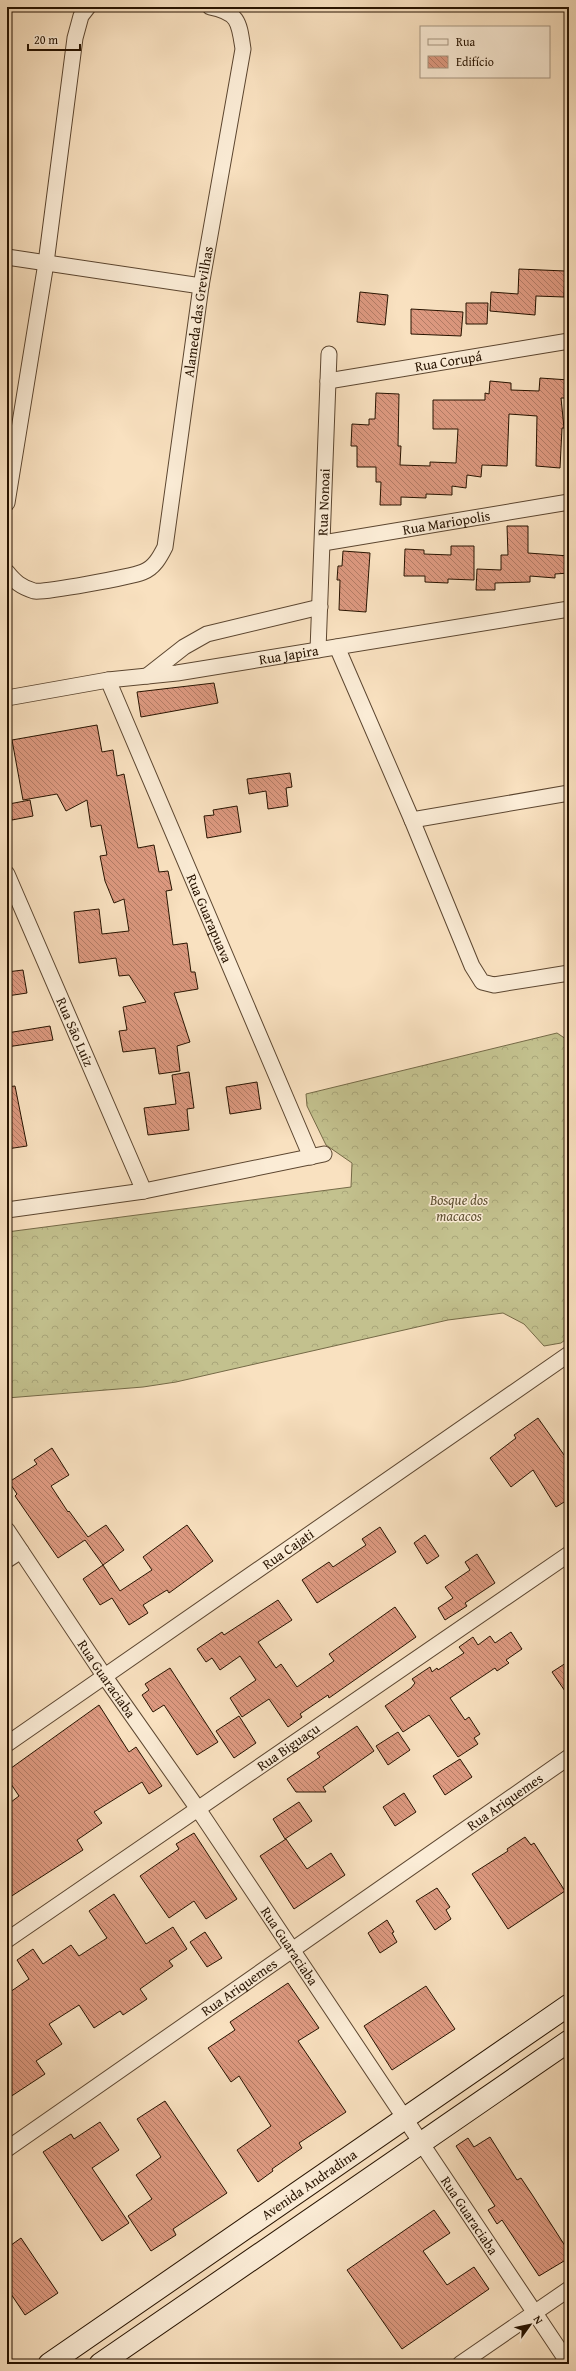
<svg xmlns="http://www.w3.org/2000/svg" width="576" height="2371" font-family="'Gentium Book Plus',serif">
  <style>
    .forest { fill: url(#forest-crowns); stroke: #756a47 }
    .building { fill: url(#building-back-hatch); stroke: #271300 }
    .lines { fill: none; stroke-linecap: round; stroke-linejoin: round }
    .minor-casing { stroke: #5c4630; stroke-width: 17 }
    .secondary-casing { stroke: #271300; stroke-width: 23 }
    .minor { stroke: #fbecd6; stroke-width: 15 }
    .secondary { stroke: #fbecd6; stroke-width: 21 }
    .labels { text-anchor: middle; dominant-baseline: central; stroke-width: 3; stroke-linejoin: round; paint-order: stroke }
    .street-label { font-size: 14px; fill: #271300; stroke: #fbecd6 }
    .park-label { font-size: 14px; font-style: italic; fill: #5e5032; stroke: #fbecd6 }
  </style>
  <defs>
    <pattern id="forest-crowns" width="20" height="18" patternUnits="userSpaceOnUse"><rect width="20" height="18" fill="#c3c18e"/><path d="M2 6a3 3 0 1 1 6 0M12 15a3 3 0 1 1 6 0" fill="none" stroke="#a8a579"/></pattern>
    <pattern id="building-back-hatch" width="6" height="6" patternUnits="userSpaceOnUse"><rect width="6" height="6" fill="#dd9980"/><path d="M-1 5l2 2M0 0l6 6M5-1l2 2" fill="none" stroke="#b37c66"/></pattern>
  </defs>
  <rect width="100%" height="100%" fill="#f9e1c0"/>
  <filter id="stains"><feTurbulence type="fractalNoise" baseFrequency=".005" numOctaves="4"/><feColorMatrix values="0 0 0 0 .2 0 0 0 0 .09 0 0 0 0 .02 0 0 0 .5 -.17"/></filter>
  <radialGradient id="worn" r=".72"><stop offset=".6" stop-color="#630" stop-opacity="0"/><stop offset="1" stop-color="#630" stop-opacity=".3"/></radialGradient>
  <path class="forest" d="M557 1033 569 1041V1337L561 1343 544 1346 524 1324 503 1313 448 1320 176 1382 143 1387 7 1398V1232L351 1187 352 1163 326 1145 307 1106 306 1094Z"/>
  <path class="building" d="M519 269 565 271 564 297 536 296 535 315 490 311 491 292 518 294Z
    M360 292 388 295 385 325 357 322Z
    M466 303H488L487 324H466Z
    M411 309 463 312 461 336 411 334Z
    M540 378 569 380V398H561L564 428H562L560 468 536 466 537 416 509 414 507 466 482 465 481 477 467 475 466 488 452 486V495L426 494V498L401 497V505H380L381 482H376V467H357V446H351L352 424 369 425V419H375L376 393 399 394 398 446H401L400 465 430 466V462L456 463 458 429H433V400H485V393L489 394 490 381 511 383V390L539 391Z
    M507 526H528V553L569 556V573L555 574V578L530 576V582L495 583V590H476L477 569 501 570V555H508Z
    M451 546H474V580L448 579V583L425 582V576H404L405 549 424 550V554L451 555Z
    M343 551 370 553 366 612 339 610 340 580H337L338 566H342Z
    M214 683 218 703 141 717 137 692Z
    M97 725 102 752 113 750 117 776 124 774 138 848 154 845 159 872 168 871 172 890 166 891 173 945 187 943 191 972H195L198 989 174 993 190 1042 177 1046 180 1071 159 1074 155 1048 123 1052 119 1031 127 1030 123 1007 146 1002 129 975 119 976 116 958 79 963 74 912 99 909 102 934 129 931 124 899 114 903 105 881 100 856 107 855 101 825 91 827 87 800 66 811 57 794 23 800 12 740Z
    M290 773 292 787 286 788 288 806 268 809 266 791 249 794 247 779Z
    M30 800 33 816 12 820 9 804Z
    M237 806 241 832 207 838 204 816 214 815 213 810Z
    M23 970 27 993 7 996V972Z
    M50 1026 53 1040 7 1047V1033Z
    M189 1072 194 1108 187 1109 189 1130 148 1135 144 1108 176 1104 172 1075Z
    M257 1082 261 1109 230 1114 226 1087Z
    M15 1086 27 1146 7 1149V1087Z
    M538 1418 569 1462V1499L556 1507 533 1470 511 1487 490 1458 516 1438 514 1435Z
    M52 1448 69 1475 51 1486 68 1512 69 1511 88 1537 106 1525 124 1550 103 1565 85 1540 58 1558 15 1496 17 1494 9 1482 37 1464 34 1460Z
    M187 1525 213 1561 169 1593 167 1590 143 1605 148 1613 129 1625 112 1598 100 1605 83 1579 103 1565 120 1591 152 1570 143 1557Z
    M380 1527 396 1552 317 1603 302 1580 329 1562 333 1567 366 1545 362 1539Z
    M425 1535 439 1556 427 1564 414 1543Z
    M477 1554 495 1583 465 1603 467 1606 445 1620 438 1608 453 1598 445 1587 470 1570 465 1562Z
    M278 1600 292 1620 258 1642 276 1668 281 1664 297 1687 334 1661 329 1654 395 1607 416 1637 329 1698 328 1695 300 1714 302 1717 288 1727 269 1699 242 1717 230 1698 256 1680 240 1656 220 1670 212 1658 206 1662 197 1649 222 1632 224 1635Z
    M511 1632 522 1649 506 1660 509 1663 497 1671 495 1668 450 1698 465 1720 469 1717 480 1734 474 1738 478 1744 458 1757 429 1715 403 1732 385 1706 411 1688 415 1683 412 1679 430 1667 432 1672 437 1668 438 1670 464 1653 459 1647 473 1637 478 1645 490 1636 495 1643Z
    M569 1661V1697L552 1672Z
    M170 1668 218 1742 197 1755 164 1705 153 1712 142 1695 149 1690 145 1684Z
    M99 1705 129 1752 136 1747 162 1786 149 1794 142 1782 94 1812 102 1823 77 1840 83 1850 7 1899V1805L19 1796 7 1778V1771Z
    M239 1716 256 1743 234 1758 216 1731Z
    M357 1726 374 1751 323 1787 326 1792H296L287 1779 320 1757 317 1753Z
    M398 1732 410 1750 388 1765 376 1746Z
    M460 1759 472 1777 445 1795 433 1776Z
    M404 1793 416 1812 395 1826 383 1807Z
    M299 1802 312 1821 285 1839 273 1819Z
    M194 1833 237 1899 206 1919 194 1901 169 1918 140 1876 179 1849 176 1844Z
    M525 1837 531 1845 534 1843 565 1891 508 1929 472 1874 508 1851 507 1849Z
    M286 1839 307 1869 331 1853 345 1875 294 1909 260 1856Z
    M437 1888 450 1907 446 1910 451 1919 435 1930 416 1901Z
    M114 1894 146 1944 173 1927 187 1949 169 1961 173 1966 140 1989 147 1999 123 2015 120 2011 94 2028 79 2005 49 2024 62 2044 36 2061 45 2074 7 2099V1994L29 1979 17 1960 33 1949 43 1964 71 1945 79 1956 107 1938 89 1911Z
    M387 1920 394 1932 392 1933 397 1942 380 1953 368 1933Z
    M205 1932 222 1958 207 1967 190 1942Z
    M288 1983 319 2028 298 2041 346 2112 299 2143 302 2148 272 2169 273 2171 258 2182 237 2150 271 2126 239 2076 231 2082 208 2048 235 2030 230 2022Z
    M426 1986 455 2029 392 2070 364 2026Z
    M165 2101 227 2193 173 2229 176 2235 151 2251 128 2216 152 2199 136 2175 161 2157 137 2119Z
    M100 2122 119 2150 92 2168 129 2223 102 2241 43 2152 71 2134 74 2139Z
    M490 2137 517 2180 521 2178 533 2196 569 2252V2258L539 2276 502 2220 497 2224 488 2210 495 2206 456 2146 468 2138 474 2147Z
    M434 2210 450 2233 423 2251 447 2285 474 2267 489 2289 402 2349 347 2270Z
    M21 2238 58 2293 25 2315 7 2288V2248Z"/>
  <g class="lines">
    <defs>
      <g id="minor">
        <path d="M7 257 201 286"/>
        <path id="s1" d="M328 381 569 341"/>
        <path d="M7 503 46 263 75 38 81 16 88 7"/>
        <path id="s2" d="M323 543 569 502"/>
        <path id="s3" d="M7 572C15 582 21 587 34 591 44 593 130 577 143 572 154 568 160 557 165 547L201 286 243 49C239 22 239 13 210 7"/>
        <path d="M337 647 412 820 472 966 482 982 494 985 569 973"/>
        <path id="s4" d="M318 650 329 354"/>
        <path d="M147 676 184 647 207 634 320 607"/>
        <path id="s5" d="M108 680 311 1157"/>
        <path id="s6" d="M7 698 108 680 177 673 569 609"/>
        <path d="M412 820 569 793"/>
        <path id="s7" d="M7 874 144 1191"/>
        <path d="M7 1210 144 1191 324 1154"/>
        <path id="s8" d="M7 1530 105 1677 198 1809 569 2364"/>
        <path d="M7 1560 21 1551"/>
        <path id="s9" d="M7 1744 569 1354"/>
        <path id="s10" d="M7 1940 569 1554"/>
        <path id="s11" d="M7 2149 569 1757"/>
        <path d="M460 2364 569 2289"/>
      </g>
      <g id="secondary">
        <path id="s12" d="M49 2364 569 2005"/>
        <path d="M100 2364 569 2041"/>
      </g>
    </defs>
    <use href="#minor" class="minor-casing"/>
    <use href="#secondary" class="secondary-casing"/>
    <use href="#minor" class="minor"/>
    <use href="#secondary" class="secondary"/>
  </g>
  <g class="labels">
    <g class="street-label">
      <text stroke="none"><textPath href="#s3" startOffset="416">Alameda das Grevilhas</textPath></text>
      <text stroke="none"><textPath href="#s1" startOffset="122">Rua Corupá</textPath></text>
      <text stroke="none"><textPath href="#s4" startOffset="148">Rua Nonoai</textPath></text>
      <text stroke="none"><textPath href="#s2" startOffset="125">Rua Mariopolis</textPath></text>
      <text stroke="none"><textPath href="#s6" startOffset="285">Rua Japira</textPath></text>
      <text stroke="none"><textPath href="#s5" startOffset="259">Rua Guarapuava</textPath></text>
      <text stroke="none"><textPath href="#s7" startOffset="172">Rua São Luiz</textPath></text>
      <text stroke="none"><textPath href="#s9" startOffset="342">Rua Cajati</textPath></text>
      <text stroke="none"><textPath href="#s8" startOffset="179">Rua Guaraciaba</textPath></text>
      <text stroke="none"><textPath href="#s10" startOffset="341">Rua Biguaçu</textPath></text>
      <text stroke="none"><textPath href="#s11" startOffset="607">Rua Ariquemes</textPath></text>
      <text stroke="none"><textPath href="#s8" startOffset="503">Rua Guaraciaba</textPath></text>
      <text stroke="none"><textPath href="#s11" startOffset="283">Rua Ariquemes</textPath></text>
      <text stroke="none"><textPath href="#s12" startOffset="316">Avenida Andradina</textPath></text>
      <text stroke="none"><textPath href="#s8" startOffset="827">Rua Guaraciaba</textPath></text>
    </g>
    <g class="park-label">
      <text x="459" y="1200">Bosque dos<tspan x="459" dy="16">macacos</tspan></text>
    </g>
  </g>
  <rect width="576" height="2371" fill="none" stroke="#f9e1c0" stroke-width="24"/>
  <rect x="8" y="8" width="560" height="2355" fill="none" stroke="#271300" stroke-width="2"/>
  <rect x="12" y="12" width="552" height="2347" fill="none" stroke="#271300"/>
  <rect x="420" y="26" width="130" height="52" fill="#fbecd6" stroke="#a69580"/>
  <rect x="428" y="39" width="20" height="6" fill="#fbecd6" stroke="#a69580"/>
  <text x="456" y="46" font-size="12" fill="#271300">Rua</text>
  <rect x="428" y="56" width="20" height="12" fill="url(#building-back-hatch)" stroke="#a69580"/>
  <text x="456" y="66" font-size="12" fill="#271300">Edifício</text>
  <g transform="translate(530 2325) rotate(57)" stroke="#fbecd6" stroke-width="3" paint-order="stroke">
  <path d="M0-3L7 15L0 10L-7 15Z" fill="#271300"/>
  <text y="-6" font-size="11" font-weight="bold" text-anchor="middle" fill="#271300">N</text>
  </g>
  <path d="M28 44v6h52v-6" fill="none" stroke="#271300" stroke-width="2"/>
  <text x="34" y="44" font-size="12" fill="#271300" stroke="#fbecd6" stroke-width="3" paint-order="stroke">20 m</text>
  <rect width="100%" height="100%" filter="url(#stains)"/>
  <rect width="100%" height="100%" fill="url(#worn)"/>
</svg>
